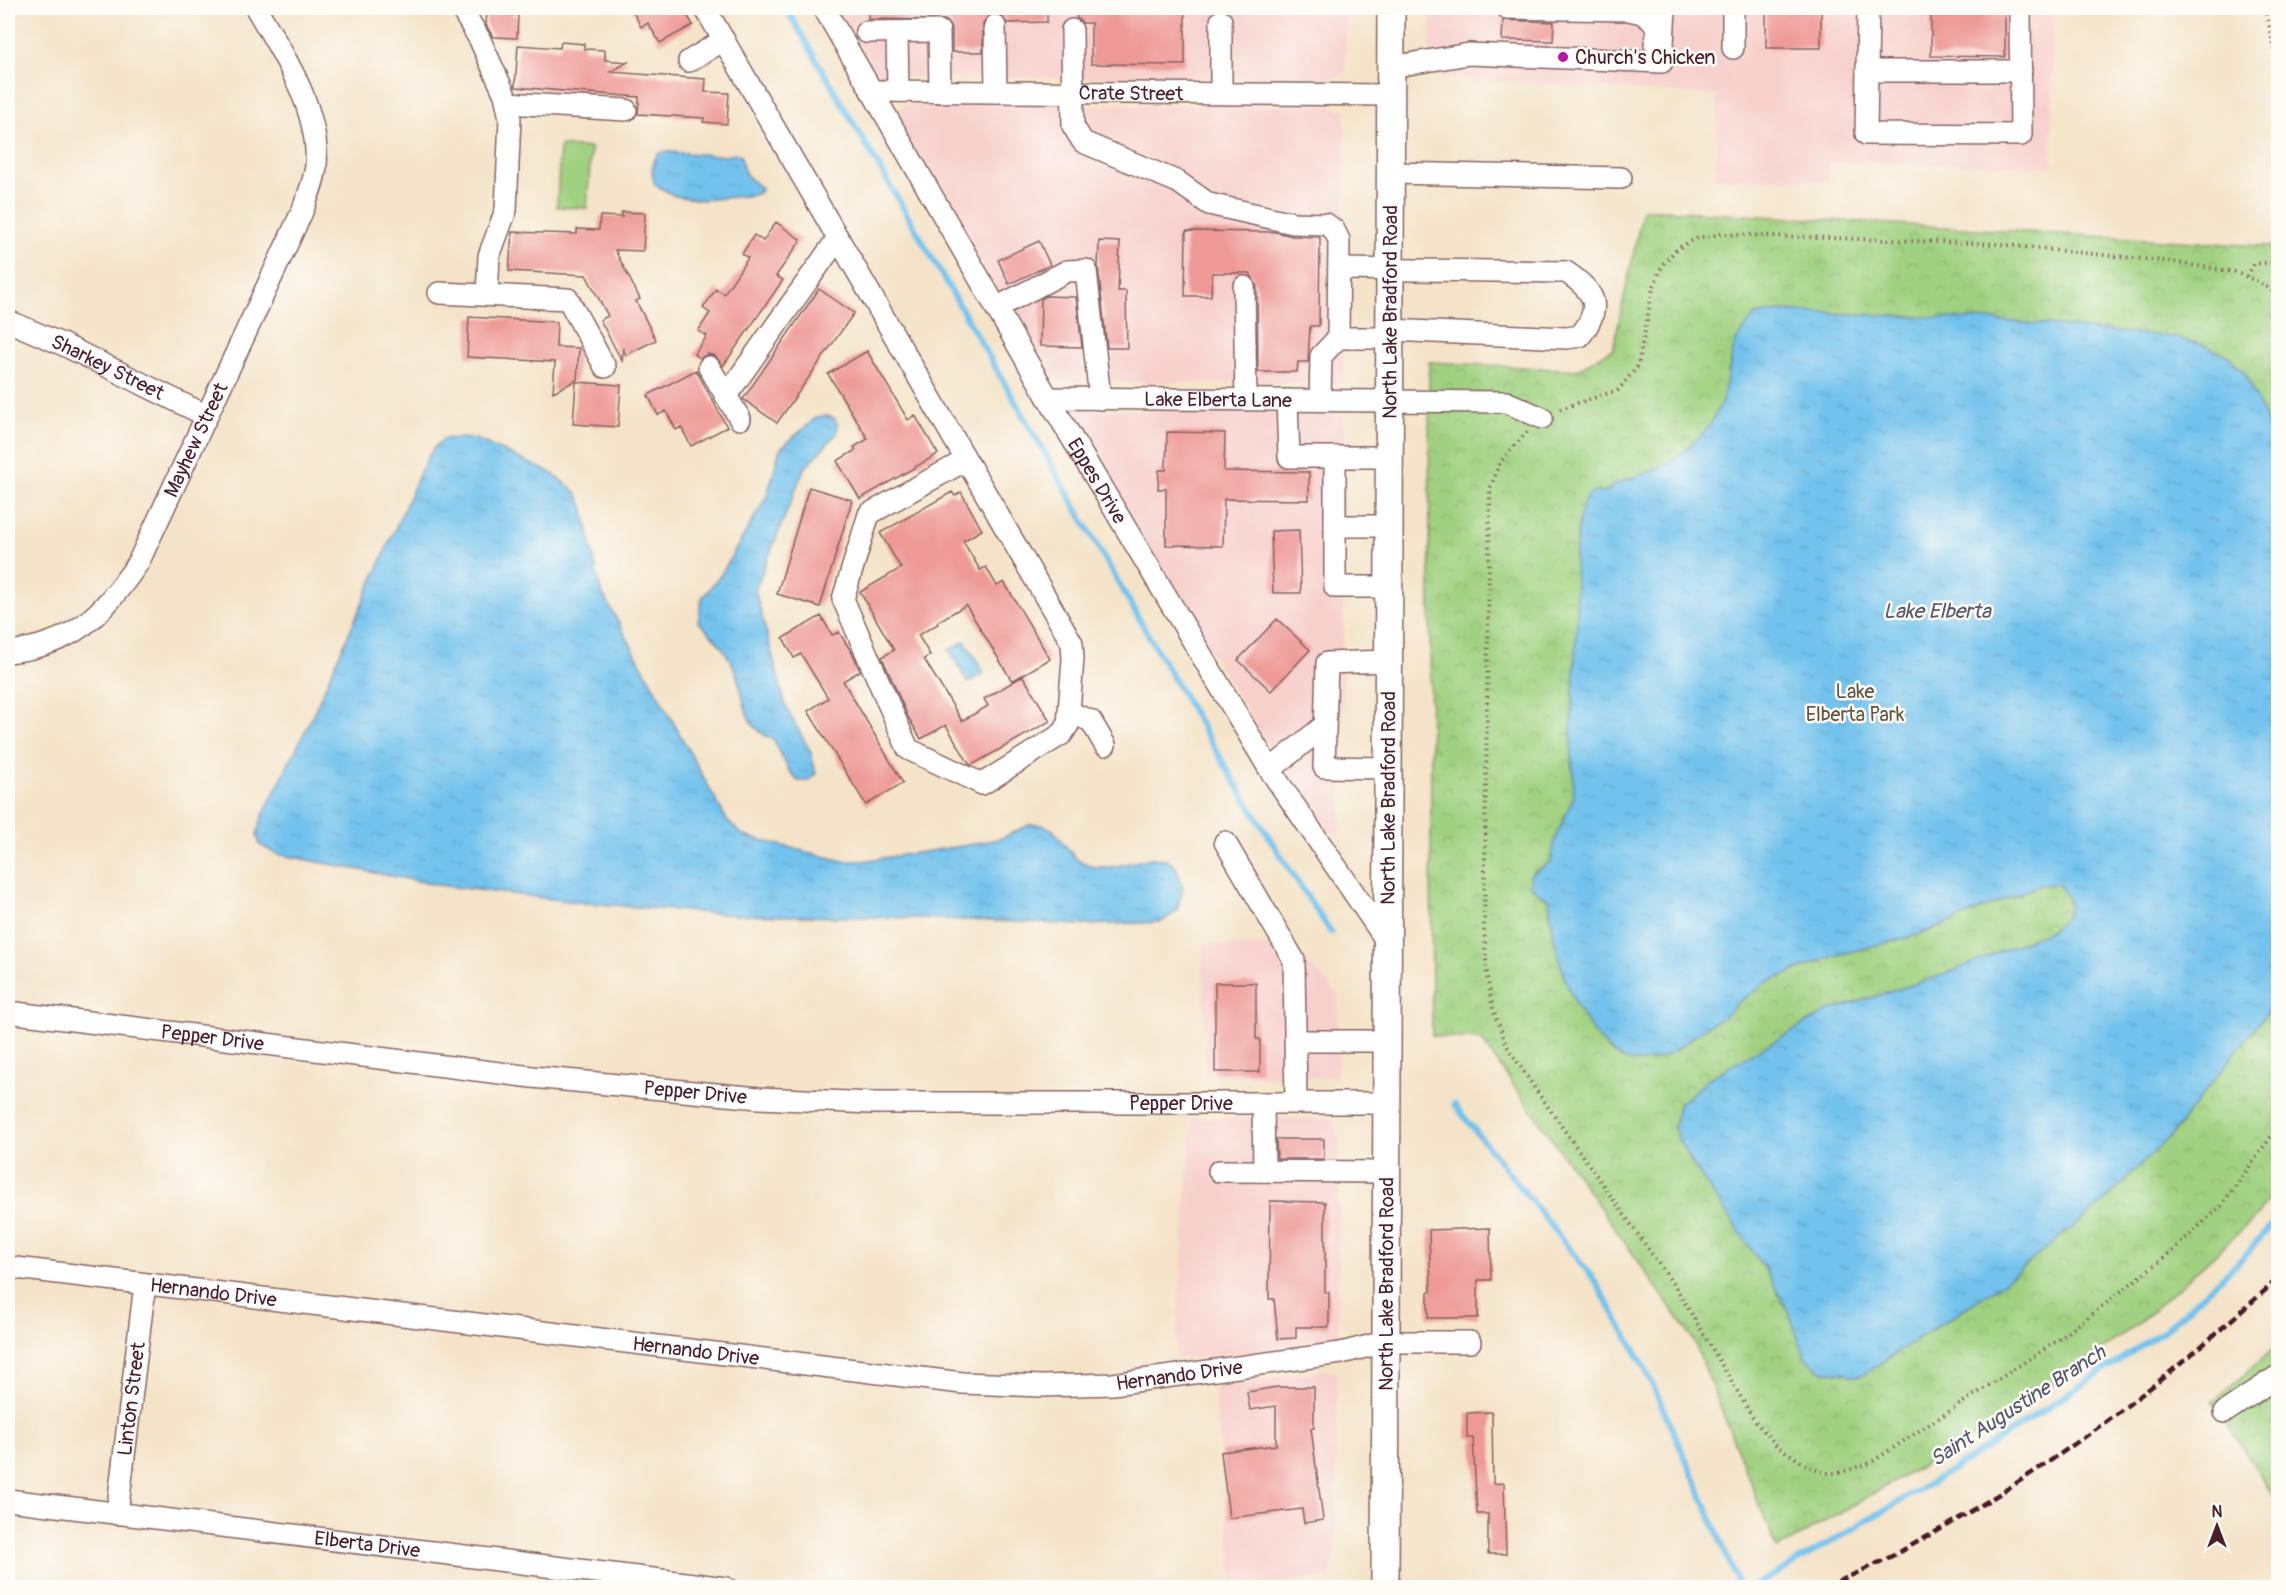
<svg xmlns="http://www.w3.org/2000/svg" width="2286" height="1595" font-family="Pangolin,sans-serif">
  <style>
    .built { fill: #f7d0cc }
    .park { fill: url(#park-crowns); stroke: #757856; stroke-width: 1.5 }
    .pitch { fill: #a0d180; stroke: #757856; stroke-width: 1.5 }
    .water { fill: url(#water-ripples); stroke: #5e708c; stroke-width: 1.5 }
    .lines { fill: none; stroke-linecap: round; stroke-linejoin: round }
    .stream { stroke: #72c2ed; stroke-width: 6 }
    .building { fill: #ee9996 }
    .minor-casing { stroke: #866462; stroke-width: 24 }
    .major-casing { stroke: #866462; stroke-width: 30 }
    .path { stroke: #866462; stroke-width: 4; stroke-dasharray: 1.5 4.5; stroke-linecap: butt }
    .minor { stroke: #fff; stroke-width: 21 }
    .major { stroke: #fff; stroke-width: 27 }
    .rail { stroke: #4a1f2b; stroke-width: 4.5; stroke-dasharray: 9 4.5; stroke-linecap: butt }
    .poi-dot { fill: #b5179e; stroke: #fdfcf7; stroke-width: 2 }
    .labels { text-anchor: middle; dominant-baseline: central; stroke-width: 5; stroke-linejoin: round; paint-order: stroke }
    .poi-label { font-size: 20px; fill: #4a1f2b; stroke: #fdfcf7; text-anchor: start }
    .street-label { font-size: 20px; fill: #4a1f2b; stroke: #fdfcf7 }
    .park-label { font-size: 20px; fill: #645444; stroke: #fdfcf7 }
    .water-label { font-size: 21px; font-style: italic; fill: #58586f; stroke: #fdfcf7 }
  </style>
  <defs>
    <pattern id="park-crowns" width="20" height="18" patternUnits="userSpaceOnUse" patternTransform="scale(1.5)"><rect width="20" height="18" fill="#a0d180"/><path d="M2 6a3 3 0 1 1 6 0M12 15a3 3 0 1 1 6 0" fill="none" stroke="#8bb36f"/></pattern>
    <pattern id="water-ripples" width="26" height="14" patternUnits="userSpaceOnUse" patternTransform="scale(1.5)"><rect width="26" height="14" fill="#72c2ed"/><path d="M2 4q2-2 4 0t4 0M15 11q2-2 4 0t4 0" fill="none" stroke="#64a6cb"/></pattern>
  </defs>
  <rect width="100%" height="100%" fill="#fdfcf7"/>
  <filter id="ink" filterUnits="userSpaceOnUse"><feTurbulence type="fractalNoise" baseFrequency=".0167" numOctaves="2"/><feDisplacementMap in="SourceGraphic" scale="12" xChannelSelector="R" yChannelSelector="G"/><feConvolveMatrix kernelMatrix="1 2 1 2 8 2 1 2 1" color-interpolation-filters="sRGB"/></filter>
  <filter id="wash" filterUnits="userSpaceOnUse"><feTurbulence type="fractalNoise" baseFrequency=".008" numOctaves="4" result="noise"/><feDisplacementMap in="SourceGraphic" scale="24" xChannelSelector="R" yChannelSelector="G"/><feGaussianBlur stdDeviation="1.35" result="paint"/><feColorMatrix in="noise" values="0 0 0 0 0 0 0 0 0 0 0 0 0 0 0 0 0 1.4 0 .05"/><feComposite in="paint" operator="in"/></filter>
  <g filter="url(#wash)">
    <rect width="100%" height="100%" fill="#f4e3c8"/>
    <path class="built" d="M836 8H1346V74L1335 78 880 77 870 68Z
      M1433 8H2053L2052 166 1828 162V181L1716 178 1717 95 1426 76Z
      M908 104 1330 106 1345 111 1343 379 1333 383 1059 382 1046 375 896 119 900 109Z
      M1078 410 1330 411 1342 415 1345 429 1341 831 1336 833 1326 830 1301 800 1072 423 1071 417Z
      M1203 943 1294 947 1338 995V1065L1336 1078 1205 1075Z
      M1192 1118 1334 1119 1335 1129 1339 1135 1338 1335 1265 1351 1175 1359Z
      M1325 1370 1337 1374 1335 1560 1330 1578 1234 1587 1214 1387Z"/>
    <path class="park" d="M1643 209 2278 247V1184L2256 1217 2139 1323 2003 1419 1777 1549 1693 1339 1481 1039 1432 1036 1429 362 1577 370 1613 349Z
      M2278 1345V1503L2213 1402Z"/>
    <path class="pitch" d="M560 146 591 148 587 208 557 207Z"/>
    <path class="water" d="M669 152 727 156 734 153 741 156C743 175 746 176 761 188L760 192 754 195 703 200 675 196 655 185C651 172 651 164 659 153Z
      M1779 311 1993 320 2172 337 2205 345 2230 357 2247 377 2271 433 2278 463V998L2172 1134 2098 1207 1998 1287 1864 1374 1857 1376 1824 1371 1813 1365 1805 1357 1790 1315 1766 1271 1689 1159 1678 1139 1674 1128 1678 1105 1711 1077 1826 1012 1943 975 2050 931C2070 918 2078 903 2057 884L2041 885 1921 934 1834 956 1764 983C1756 992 1748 995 1739 1002 1734 1005 1731 1011 1726 1015 1720 1020 1712 1023 1706 1027 1685 1043 1667 1062 1638 1062 1622 1062 1609 1051 1600 1040 1566 1001 1554 951 1549 900L1531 887 1530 875 1551 862 1555 839 1574 796 1571 734 1577 622 1575 555 1579 520 1585 499 1593 492 1605 493 1613 485 1661 467 1686 450 1709 427 1722 401 1735 342 1755 315Z
      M827 416 834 418 838 426 837 433 804 469 755 590 786 707 811 753 816 774 807 781H798L788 769 774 740C739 725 747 700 735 670 727 651 713 635 698 622L702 598 722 573 767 496 780 449 817 417Z
      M459 438 476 439 551 473 576 492 583 506 600 589 728 822 744 836 843 861H863L969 845 1002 838 1029 825H1043L1053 830 1076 859 1093 867H1112L1152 858 1166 859 1176 867 1183 888 1177 911 1161 922 1084 925 922 918 737 915 576 902 438 885 277 854 260 845 257 835 262 817 311 719 423 466 433 449 443 439Z
      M965 641 984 673 968 683 949 650Z"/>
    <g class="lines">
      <path class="stream" d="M786 8C876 161 966 315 1054 469 1143 626 1230 783 1331 932
        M1454 1104 1595 1281 1644 1366 1699 1489 1740 1588
        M1750 1588 1781 1571 1951 1471 2162 1332 2239 1262 2278 1218"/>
    </g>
    <g id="blocks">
      <path class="building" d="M487 8H512V15H518L517 38 493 37 486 25Z
        M631 8H683L693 25 660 43 648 23 641 27Z
        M868 8H1047V22L1007 23 1001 15H989L983 23V52H952V30L950 24 945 20 868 19Z
        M1077 8H1185V65L1091 64V23H1083L1077 18Z
        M1766 8H1821V48H1766Z
        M1931 8H2005V57L1931 56Z
        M1503 20 1554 22 1553 41 1502 40Z
        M561 42 584 44V49L605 50V60L628 62 610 72 706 79 705 92 729 93 727 124 703 122 704 118 638 114 639 97 515 87 518 45 560 48Z
        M622 212 645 213 643 251 615 250 640 299 636 301 656 340 626 355 623 348 622 361 600 320 608 316 586 275 509 271 512 232 577 234V229L599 230 600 216 622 217Z
        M776 222 801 240 776 276 783 280 723 366 715 356 708 354 700 358 694 354 707 336 698 331 710 313 703 308 716 289 724 294 748 258 742 254 754 235 763 241Z
        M1186 231 1276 232 1292 236 1320 237 1319 326H1310L1308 362H1298L1297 372H1258L1257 287 1250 273H1212L1211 296H1185Z
        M1039 241 1050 265 1009 284 998 260Z
        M1099 241 1120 242 1118 291H1126L1127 348H1107L1098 266Z
        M819 289 854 313 777 423 743 399Z
        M1046 296 1076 297 1082 347 1040 346 1041 299Z
        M469 317 557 322 556 347 579 348 577 380 553 392 555 362 467 357Z
        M867 351 908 420 915 415 938 454 860 499 837 461 856 450 854 447 868 439 828 374Z
        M696 370 727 427 691 446 681 427 676 430 666 411 658 415 648 395Z
        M576 382 621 385 618 427 573 424Z
        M1167 432 1225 433 1224 471 1309 472V500L1224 499 1223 546 1166 545V489H1158L1159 470H1166Z
        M809 487 852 500 820 607 777 594Z
        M952 492 955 496 961 492 982 530 963 541 980 570 986 567 997 586 1004 582 1050 659 1012 681 966 605 937 622 938 624 918 635 930 655 924 659 962 721 988 706 984 699 1023 676 1050 721 972 765 969 764 946 725 921 739 908 717 882 657 894 650 860 592 901 568 880 533Z
        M1299 530 1301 593H1273L1271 531Z
        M821 616 832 635 839 632 854 656 860 671 843 681 903 783 866 805 808 711 828 698 801 654 794 658 783 638Z
        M1277 619 1310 650 1271 691 1238 660Z
        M1215 983H1256V1039H1260V1072H1215Z
        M1276 1139H1324V1159H1277Z
        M1270 1201 1325 1202V1292H1329V1327H1296V1338L1278 1339 1274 1299H1269Z
        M1490 1228 1491 1280H1478V1318H1428V1292H1431L1429 1230Z
        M1277 1387H1314V1428H1311L1323 1520 1304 1523 1302 1509 1229 1518 1221 1452 1276 1445V1406L1250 1410 1247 1392Z
        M1492 1412 1493 1484 1504 1483 1506 1554H1488V1514H1477L1473 1438H1467V1413Z"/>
    </g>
  </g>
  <g filter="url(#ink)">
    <use href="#blocks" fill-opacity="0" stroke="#866462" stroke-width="1.5"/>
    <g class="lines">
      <defs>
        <g id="minor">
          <path d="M461 8 479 38 505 95 510 118 506 210 489 256 487 295"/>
          <path d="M705 8 1072 643 1073 659 1068 725 1062 734 982 784 908 749 843 599 869 514 966 460"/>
          <path id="s1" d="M824 8 1048 398 1270 770 1388 943"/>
          <path d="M1507 8 1629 10 1642 13 1656 24 1657 36 1655 44"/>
          <path d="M1733 8V48"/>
          <path d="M1868 8 1866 134 2021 135 2020 8"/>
          <path d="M995 26 996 92"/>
          <path d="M1072 30 1073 126 1083 142 1178 182 1209 204 1293 223 1326 224 1334 230 1339 240 1338 338 1321 356 1320 400"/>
          <path d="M866 32 939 31 940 92"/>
          <path d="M897 32 898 91"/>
          <path d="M689 61 724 40"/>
          <path d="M1390 67 1469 54 1662 62 1665 8"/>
          <path d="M1867 71H2021"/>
          <path id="s2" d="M871 91 1390 95"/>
          <path d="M1221 93V21"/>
          <path d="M507 103 626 110"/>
          <path d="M1390 173 1621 178"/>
          <path d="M1339 269 1566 272C1596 292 1603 307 1580 336L1567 338 1389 330"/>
          <path d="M1244 287 1246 399"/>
          <path d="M439 293 568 299 605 367"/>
          <path d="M996 308 1067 271 1086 270 1100 399"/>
          <path id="s3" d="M8 321 64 345 207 416"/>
          <path d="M1338 338H1389"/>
          <path d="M709 367 740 419"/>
          <path d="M726 396 838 238"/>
          <path id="s4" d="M1048 398 1506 402 1542 418"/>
          <path d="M1287 400 1289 457H1389"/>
          <path d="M1335 457V587H1388"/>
          <path d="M1335 526H1389"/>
          <path id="s5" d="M8 652C74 645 102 615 138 563L301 214C307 199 314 183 316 166 320 109 283 54 256 8"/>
          <path d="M1388 661 1327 663 1324 767 1388 768"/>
          <path d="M1069 712 1091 721 1105 745"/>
          <path d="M1270 770 1325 725"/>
          <path d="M1225 842 1294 960 1296 1103"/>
          <path id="s6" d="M8 1012 532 1077 759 1098 871 1103H1388"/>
          <path d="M1296 1041H1388"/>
          <path d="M1263 1103 1264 1171"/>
          <path d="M1219 1171 1387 1172"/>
          <path id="s7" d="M8 1267 962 1383 1042 1386 1113 1384 1341 1353 1385 1342H1470"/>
          <path d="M2225 1412 2278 1376"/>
          <path id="s8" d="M8 1500 726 1588"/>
          <path id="s9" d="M117 1514 145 1284"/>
        </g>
        <g id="major">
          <path id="s10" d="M1385 1588 1391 8"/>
        </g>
      </defs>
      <use href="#minor" class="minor-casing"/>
      <use href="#major" class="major-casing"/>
      <path class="path" d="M2265 8 2278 63
        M2247 276 2254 264 2278 262
        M1560 409 1618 390 1638 366 1653 288 1663 264 1678 248 1698 238 1721 234 1996 244 2173 262 2235 272 2259 282 2278 295
        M1527 432 1500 462 1490 489 1484 929 1487 976 1493 1009 1507 1046 1538 1093 1678 1291 1755 1421 1777 1446 1809 1467 1825 1473H1839L1870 1463 2057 1341 2164 1258 2221 1206 2278 1127"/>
      <use href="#minor" class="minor"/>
      <use href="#major" class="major"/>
      <path class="rail" d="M1826 1588C1847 1577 1868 1568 1888 1558 2007 1495 2120 1418 2221 1329 2240 1312 2260 1296 2278 1278"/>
    </g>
  </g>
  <circle class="poi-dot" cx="1563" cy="57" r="6"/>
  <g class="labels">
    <g class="poi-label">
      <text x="1575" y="57">Church's Chicken</text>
    </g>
    <g class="street-label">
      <text stroke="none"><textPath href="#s2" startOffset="260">Crate Street</textPath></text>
      <text stroke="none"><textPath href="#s10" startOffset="1276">North Lake Bradford Road</textPath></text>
      <text stroke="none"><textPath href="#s3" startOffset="110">Sharkey Street</textPath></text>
      <text stroke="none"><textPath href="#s4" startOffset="170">Lake Elberta Lane</textPath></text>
      <text stroke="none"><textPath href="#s5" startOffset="300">Mayhew Street</textPath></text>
      <text stroke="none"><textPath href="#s1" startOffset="546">Eppes Drive</textPath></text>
      <text stroke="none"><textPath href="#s10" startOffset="790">North Lake Bradford Road</textPath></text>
      <text stroke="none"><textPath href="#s6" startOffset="206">Pepper Drive</textPath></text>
      <text stroke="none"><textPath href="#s6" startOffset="692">Pepper Drive</textPath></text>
      <text stroke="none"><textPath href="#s6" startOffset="1178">Pepper Drive</textPath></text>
      <text stroke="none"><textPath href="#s10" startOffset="304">North Lake Bradford Road</textPath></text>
      <text stroke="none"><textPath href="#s7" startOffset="207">Hernando Drive</textPath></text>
      <text stroke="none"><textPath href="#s7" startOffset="693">Hernando Drive</textPath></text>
      <text stroke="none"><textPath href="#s7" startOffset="1179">Hernando Drive</textPath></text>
      <text stroke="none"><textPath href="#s9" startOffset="116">Linton Street</textPath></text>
      <text stroke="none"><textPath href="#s8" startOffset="362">Elberta Drive</textPath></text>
    </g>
    <g class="park-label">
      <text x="1855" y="691">Lake<tspan x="1855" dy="23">Elberta Park</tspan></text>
    </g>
    <g class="water-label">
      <text x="1937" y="611">Lake Elberta</text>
      <text transform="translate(2018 1406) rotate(-33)">Saint Augustine Branch</text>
    </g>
  </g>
  <rect width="2286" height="1595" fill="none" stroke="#fdfcf7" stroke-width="30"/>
  <g transform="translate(2217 1526)" stroke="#fdfcf7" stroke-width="4.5" paint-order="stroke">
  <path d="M0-4.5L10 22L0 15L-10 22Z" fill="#4a1f2b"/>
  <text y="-9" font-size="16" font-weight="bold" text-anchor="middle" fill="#4a1f2b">N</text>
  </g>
</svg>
